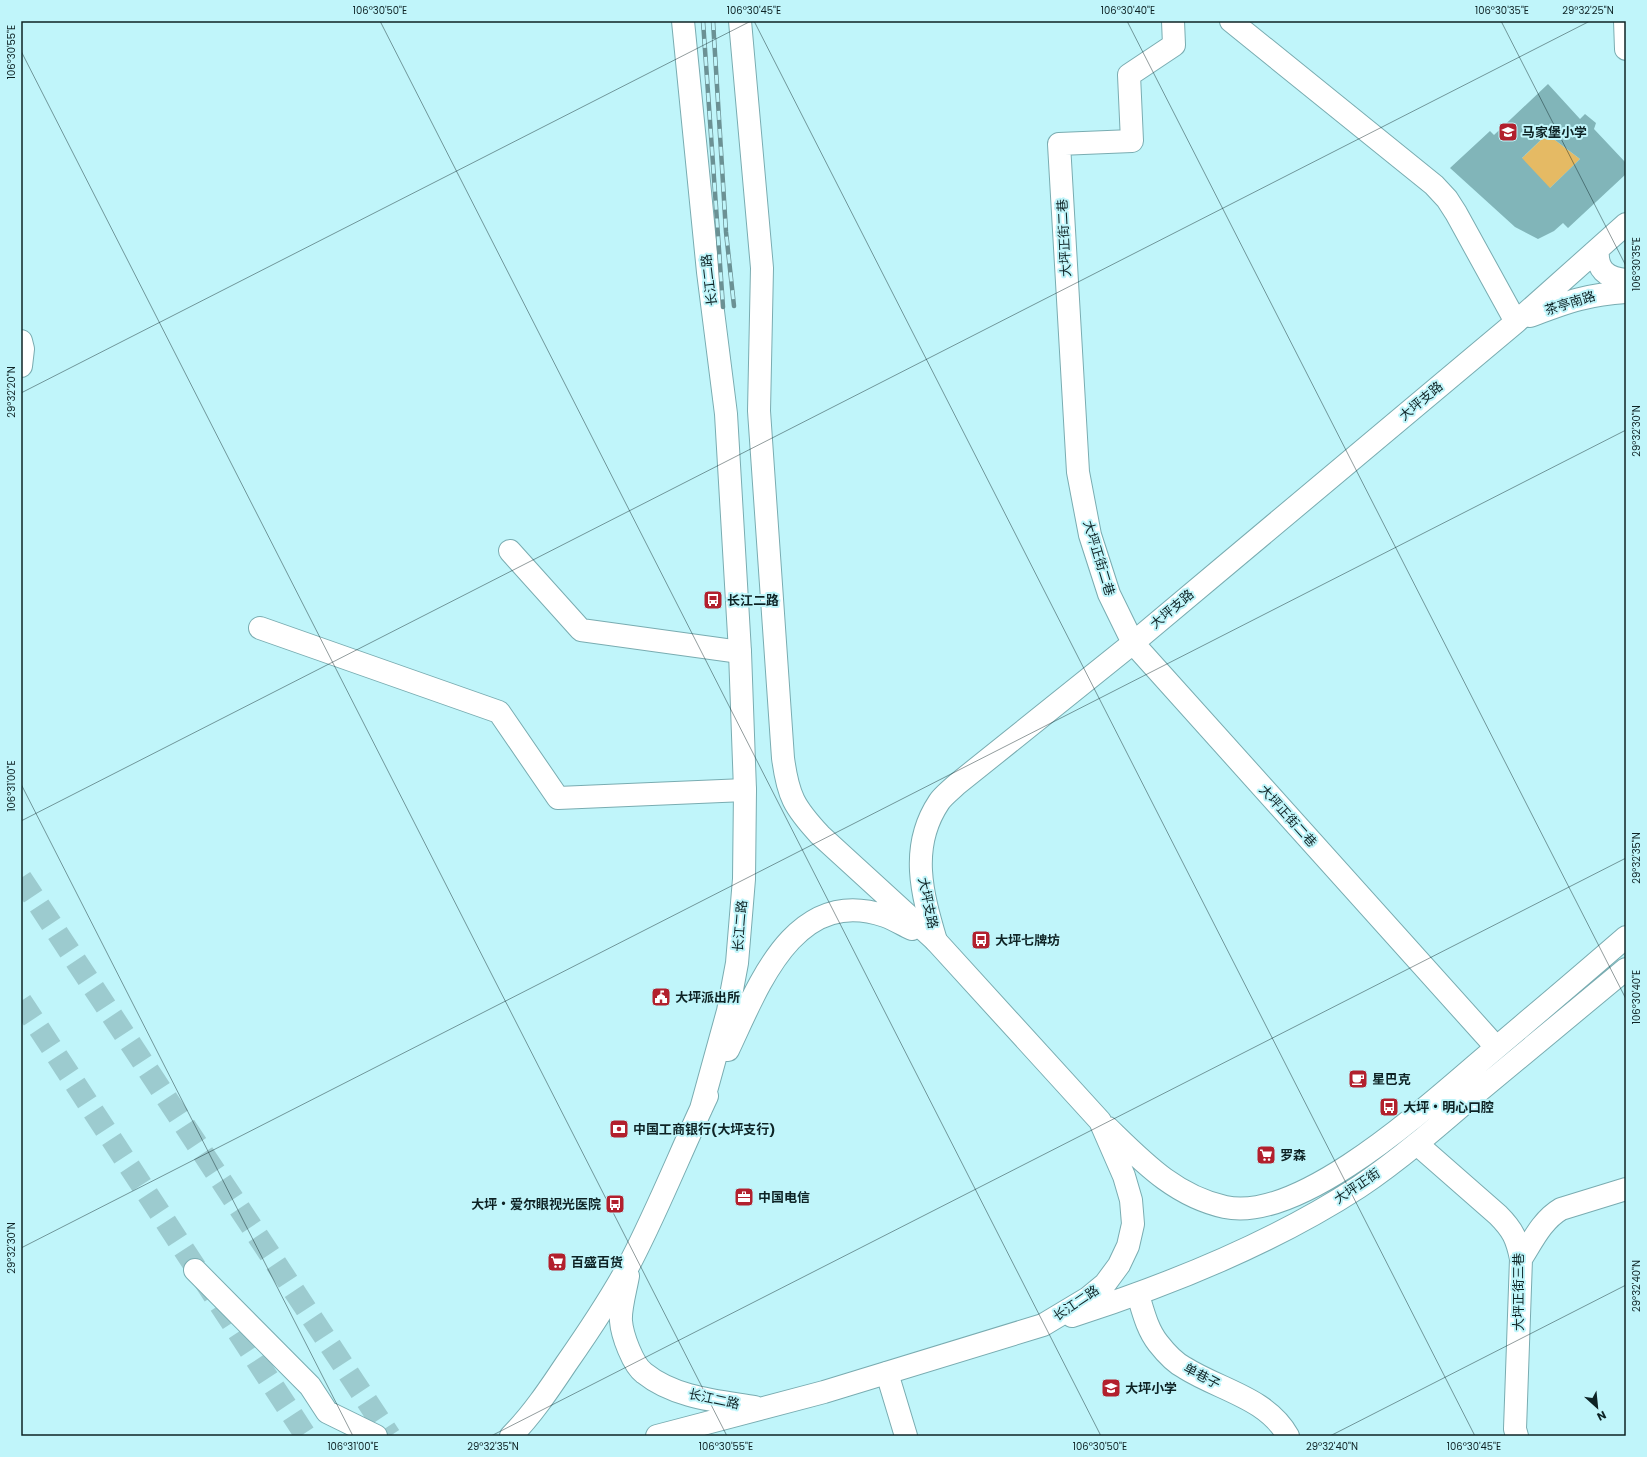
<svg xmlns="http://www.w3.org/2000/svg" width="1647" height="1457" font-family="Poppins,'Noto Sans SC',sans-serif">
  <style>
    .green { fill: #e5ba64 }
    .building { fill: #81b5b9; fill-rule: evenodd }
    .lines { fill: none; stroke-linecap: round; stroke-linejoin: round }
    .highway-tunnel { stroke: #9ccbcf; stroke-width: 22; stroke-dasharray: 22 11; stroke-linecap: butt }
    .minor-casing { stroke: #79acb1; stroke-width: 24 }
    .major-casing { stroke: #79acb1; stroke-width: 24 }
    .minor { stroke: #fff; stroke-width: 22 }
    .major { stroke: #fff; stroke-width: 22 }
    .rail-casing { stroke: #6b9194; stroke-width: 4.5 }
    .rail { stroke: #c0f5fa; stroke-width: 3; stroke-dasharray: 9; stroke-linecap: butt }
    .ticks { fill: none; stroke: #0e2325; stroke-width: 1; stroke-opacity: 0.45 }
    .labels { text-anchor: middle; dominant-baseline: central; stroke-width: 4; stroke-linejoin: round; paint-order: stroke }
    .poi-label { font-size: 13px; font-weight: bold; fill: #0e2325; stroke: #c0f5fa; text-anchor: start }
    .street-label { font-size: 13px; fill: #0e2325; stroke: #c0f5fa }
    .neatline { fill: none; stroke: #0e2325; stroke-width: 1.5 }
    .ticks-label { font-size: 10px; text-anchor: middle; fill: #0e2325 }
  </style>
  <rect width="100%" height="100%" fill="#c0f5fa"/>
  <path class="green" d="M1547 134 1580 159 1547 191 1519 161Z"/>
  <path class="building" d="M1548 84 1580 119 1585 114 1596 123 1594 129 1626 163V174L1568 228 1563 223 1554 231 1538 239 1515 227 1450 168 1490 131 1494 135ZM1547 134 1580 159 1550 188 1522 158Z"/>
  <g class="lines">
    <path class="highway-tunnel" d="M21 878 390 1436
      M21 1001 306 1436"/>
    <defs>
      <path id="minor" d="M1173 21 1174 45 1129 75 1132 141 1059 144 1078 472 1090 535 1109 594 1133 643 1496 1047
        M1231 21 1434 185 1447 199 1456 213 1516 322
        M1625 21 1626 49
        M1598 249C1596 269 1606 278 1626 280
        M1530 316C1565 303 1588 294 1626 292
        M21 341 23 349 21 366
        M510 551 581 630 740 652
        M260 628 499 712 558 798 745 790
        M936 941C922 894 909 847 939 802 943 796 951 790 956 785L1133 643 1516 322 1626 224
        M1417 1144 1498 1215C1513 1230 1517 1239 1521 1259L1515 1429 1517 1436
        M1521 1259C1532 1242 1542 1220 1561 1209L1626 1189
        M195 1270 310 1386 327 1412 376 1436
        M1138 1295C1143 1311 1147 1329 1158 1343 1165 1352 1175 1363 1185 1368 1220 1390 1267 1398 1288 1436
        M887 1373 906 1436"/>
      <path id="major" d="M683 21 708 272 726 414 740 652 745 790 744 879 737 963 728 1011 701 1109
        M728 1050C758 987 794 885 885 916 894 919 903 925 912 929
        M1108 1128C1143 1162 1175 1196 1225 1207 1302 1224 1434 1100 1490 1053 1535 1015 1581 976 1626 937
        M628 1276C626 1288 620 1309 621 1321 622 1335 633 1365 644 1373 675 1398 718 1401 755 1407
        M1072 1316C1172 1284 1271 1244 1359 1187 1399 1160 1436 1128 1473 1096 1524 1054 1575 1011 1626 969
        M511 1436C532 1415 550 1388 566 1364 589 1331 612 1297 631 1261 659 1207 681 1151 707 1096
        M657 1436 824 1392 1043 1325 1088 1298 1105 1284 1119 1265 1128 1246 1133 1224 1131 1200 1124 1176 1100 1121 936 941 820 835C794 807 788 796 783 758L759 411 762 268 740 21"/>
    </defs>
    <use href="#minor" class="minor-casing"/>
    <use href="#major" class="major-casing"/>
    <use href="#minor" class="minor"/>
    <use href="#major" class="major"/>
    <defs>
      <path id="rail" d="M703 21 723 307
        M713 21 726 232 734 306"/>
    </defs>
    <use href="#rail" class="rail-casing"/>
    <use href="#rail" class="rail"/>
  </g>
  <path class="ticks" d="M380 21 1101 1436M754 21 1475 1436M1127 21 1626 999M1501 21 1626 266M21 51 727 1436M21 393 751 21M21 784 353 1436M21 821 1590 21M21 1248 1626 430M491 1436 1626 858M1330 1436 1626 1285"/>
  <defs>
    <symbol id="school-square" viewBox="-11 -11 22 22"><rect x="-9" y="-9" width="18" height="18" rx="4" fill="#b2202d" stroke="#c0f5fa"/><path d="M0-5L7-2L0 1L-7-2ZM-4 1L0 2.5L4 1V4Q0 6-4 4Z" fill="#fff"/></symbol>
    <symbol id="bus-square" viewBox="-11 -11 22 22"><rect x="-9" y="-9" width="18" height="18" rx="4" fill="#b2202d" stroke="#c0f5fa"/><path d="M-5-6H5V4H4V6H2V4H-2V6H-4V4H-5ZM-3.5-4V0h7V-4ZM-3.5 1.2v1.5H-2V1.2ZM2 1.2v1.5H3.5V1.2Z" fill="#fff"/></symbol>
    <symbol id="civic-square" viewBox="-11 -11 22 22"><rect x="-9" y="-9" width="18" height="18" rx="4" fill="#b2202d" stroke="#c0f5fa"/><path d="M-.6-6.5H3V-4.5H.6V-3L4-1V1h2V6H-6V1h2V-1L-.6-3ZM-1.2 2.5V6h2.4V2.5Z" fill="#fff"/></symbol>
    <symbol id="cafe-square" viewBox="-11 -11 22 22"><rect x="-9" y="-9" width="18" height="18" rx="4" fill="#b2202d" stroke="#c0f5fa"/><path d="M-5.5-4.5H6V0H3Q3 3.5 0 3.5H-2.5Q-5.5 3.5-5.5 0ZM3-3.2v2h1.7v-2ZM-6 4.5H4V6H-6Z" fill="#fff"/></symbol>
    <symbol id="bank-square" viewBox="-11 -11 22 22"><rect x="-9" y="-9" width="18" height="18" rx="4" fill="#b2202d" stroke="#c0f5fa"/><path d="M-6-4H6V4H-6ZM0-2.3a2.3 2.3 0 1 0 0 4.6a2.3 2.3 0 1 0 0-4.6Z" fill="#fff"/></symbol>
    <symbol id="supermarket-square" viewBox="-11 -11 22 22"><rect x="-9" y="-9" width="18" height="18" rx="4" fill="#b2202d" stroke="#c0f5fa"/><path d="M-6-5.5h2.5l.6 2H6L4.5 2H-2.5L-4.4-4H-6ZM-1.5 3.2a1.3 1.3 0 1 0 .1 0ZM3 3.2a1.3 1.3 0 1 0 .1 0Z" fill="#fff"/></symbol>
    <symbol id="office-square" viewBox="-11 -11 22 22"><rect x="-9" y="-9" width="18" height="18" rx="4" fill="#b2202d" stroke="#c0f5fa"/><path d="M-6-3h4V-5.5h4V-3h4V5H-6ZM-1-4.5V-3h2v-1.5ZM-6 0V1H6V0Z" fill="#fff"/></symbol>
  </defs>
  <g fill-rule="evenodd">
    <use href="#school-square" x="1497" y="121" width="22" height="22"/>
    <use href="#bus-square" x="702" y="589" width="22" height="22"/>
    <use href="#bus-square" x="970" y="929" width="22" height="22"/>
    <use href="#civic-square" x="650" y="986" width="22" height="22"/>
    <use href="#cafe-square" x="1347" y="1068" width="22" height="22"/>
    <use href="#bus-square" x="1378" y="1096" width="22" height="22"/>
    <use href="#bank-square" x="608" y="1118" width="22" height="22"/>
    <use href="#supermarket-square" x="1255" y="1144" width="22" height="22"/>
    <use href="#office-square" x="733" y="1186" width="22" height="22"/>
    <use href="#bus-square" x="604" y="1193" width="22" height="22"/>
    <use href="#supermarket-square" x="546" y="1251" width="22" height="22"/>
    <use href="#school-square" x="1100" y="1377" width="22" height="22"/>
  </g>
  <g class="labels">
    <g class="poi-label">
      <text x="1522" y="132">马家堡小学</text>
      <text x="727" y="600">长江二路</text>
      <text x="995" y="940">大坪七牌坊</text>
      <text x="675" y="997">大坪派出所</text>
      <text x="1372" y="1079">星巴克</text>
      <text x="1403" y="1107">大坪‧明心口腔</text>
      <text x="633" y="1129">中国工商银行(大坪支行)</text>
      <text x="1280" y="1155">罗森</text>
      <text x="758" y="1197">中国电信</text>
      <text x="601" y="1204" text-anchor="end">大坪‧爱尔眼视光医院</text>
      <text x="571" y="1262">百盛百货</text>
      <text x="1125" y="1388">大坪小学</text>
    </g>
    <g class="street-label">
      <text transform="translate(1064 238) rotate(-93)">大坪正街二巷</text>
      <text transform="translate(709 280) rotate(-97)">长江二路</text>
      <text transform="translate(1570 303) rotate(-17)">茶亭南路</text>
      <text transform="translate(1421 401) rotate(-40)">大坪支路</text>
      <text transform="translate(1099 558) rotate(73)">大坪正街二巷</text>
      <text transform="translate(1172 609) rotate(-40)">大坪支路</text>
      <text transform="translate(1288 816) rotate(48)">大坪正街二巷</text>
      <text transform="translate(928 903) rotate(78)">大坪支路</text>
      <text transform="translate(740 926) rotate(-85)">长江二路</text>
      <text transform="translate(1357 1186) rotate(-34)">大坪正街</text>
      <text transform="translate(1518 1292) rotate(-90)">大坪正街三巷</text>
      <text transform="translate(1076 1303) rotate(-34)">长江二路</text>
      <text transform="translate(1202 1376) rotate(28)">单巷子</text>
      <text transform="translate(714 1399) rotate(12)">长江二路</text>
    </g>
  </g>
  <rect width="1647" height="1457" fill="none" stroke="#c0f5fa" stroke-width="44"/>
  <g transform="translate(1597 1407) rotate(153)" stroke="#c0f5fa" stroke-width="3" paint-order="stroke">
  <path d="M0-3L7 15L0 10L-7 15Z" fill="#0e2325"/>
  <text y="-6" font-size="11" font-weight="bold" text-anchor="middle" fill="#0e2325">N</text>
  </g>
  <rect x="22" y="22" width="1603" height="1413" class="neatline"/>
  <g class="ticks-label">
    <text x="380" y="14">106°30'50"E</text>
    <text x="754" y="14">106°30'45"E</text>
    <text x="1128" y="14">106°30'40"E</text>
    <text x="1502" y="14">106°30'35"E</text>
    <text x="1588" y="14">29°32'25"N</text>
    <text transform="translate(11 52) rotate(-90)" y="4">106°30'55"E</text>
    <text transform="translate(1636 264) rotate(-90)" y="4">106°30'35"E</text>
    <text transform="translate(11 392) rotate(-90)" y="4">29°32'20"N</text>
    <text transform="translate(1636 431) rotate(-90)" y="4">29°32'30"N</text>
    <text transform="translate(11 786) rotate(-90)" y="4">106°31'00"E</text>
    <text transform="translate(1636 858) rotate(-90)" y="4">29°32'35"N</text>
    <text transform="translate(1636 997) rotate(-90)" y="4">106°30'40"E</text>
    <text transform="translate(11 1248) rotate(-90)" y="4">29°32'30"N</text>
    <text transform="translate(1636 1286) rotate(-90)" y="4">29°32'40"N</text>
    <text x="353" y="1450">106°31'00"E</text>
    <text x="493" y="1450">29°32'35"N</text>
    <text x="726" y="1450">106°30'55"E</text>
    <text x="1100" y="1450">106°30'50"E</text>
    <text x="1332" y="1450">29°32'40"N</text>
    <text x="1474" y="1450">106°30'45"E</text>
  </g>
</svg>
